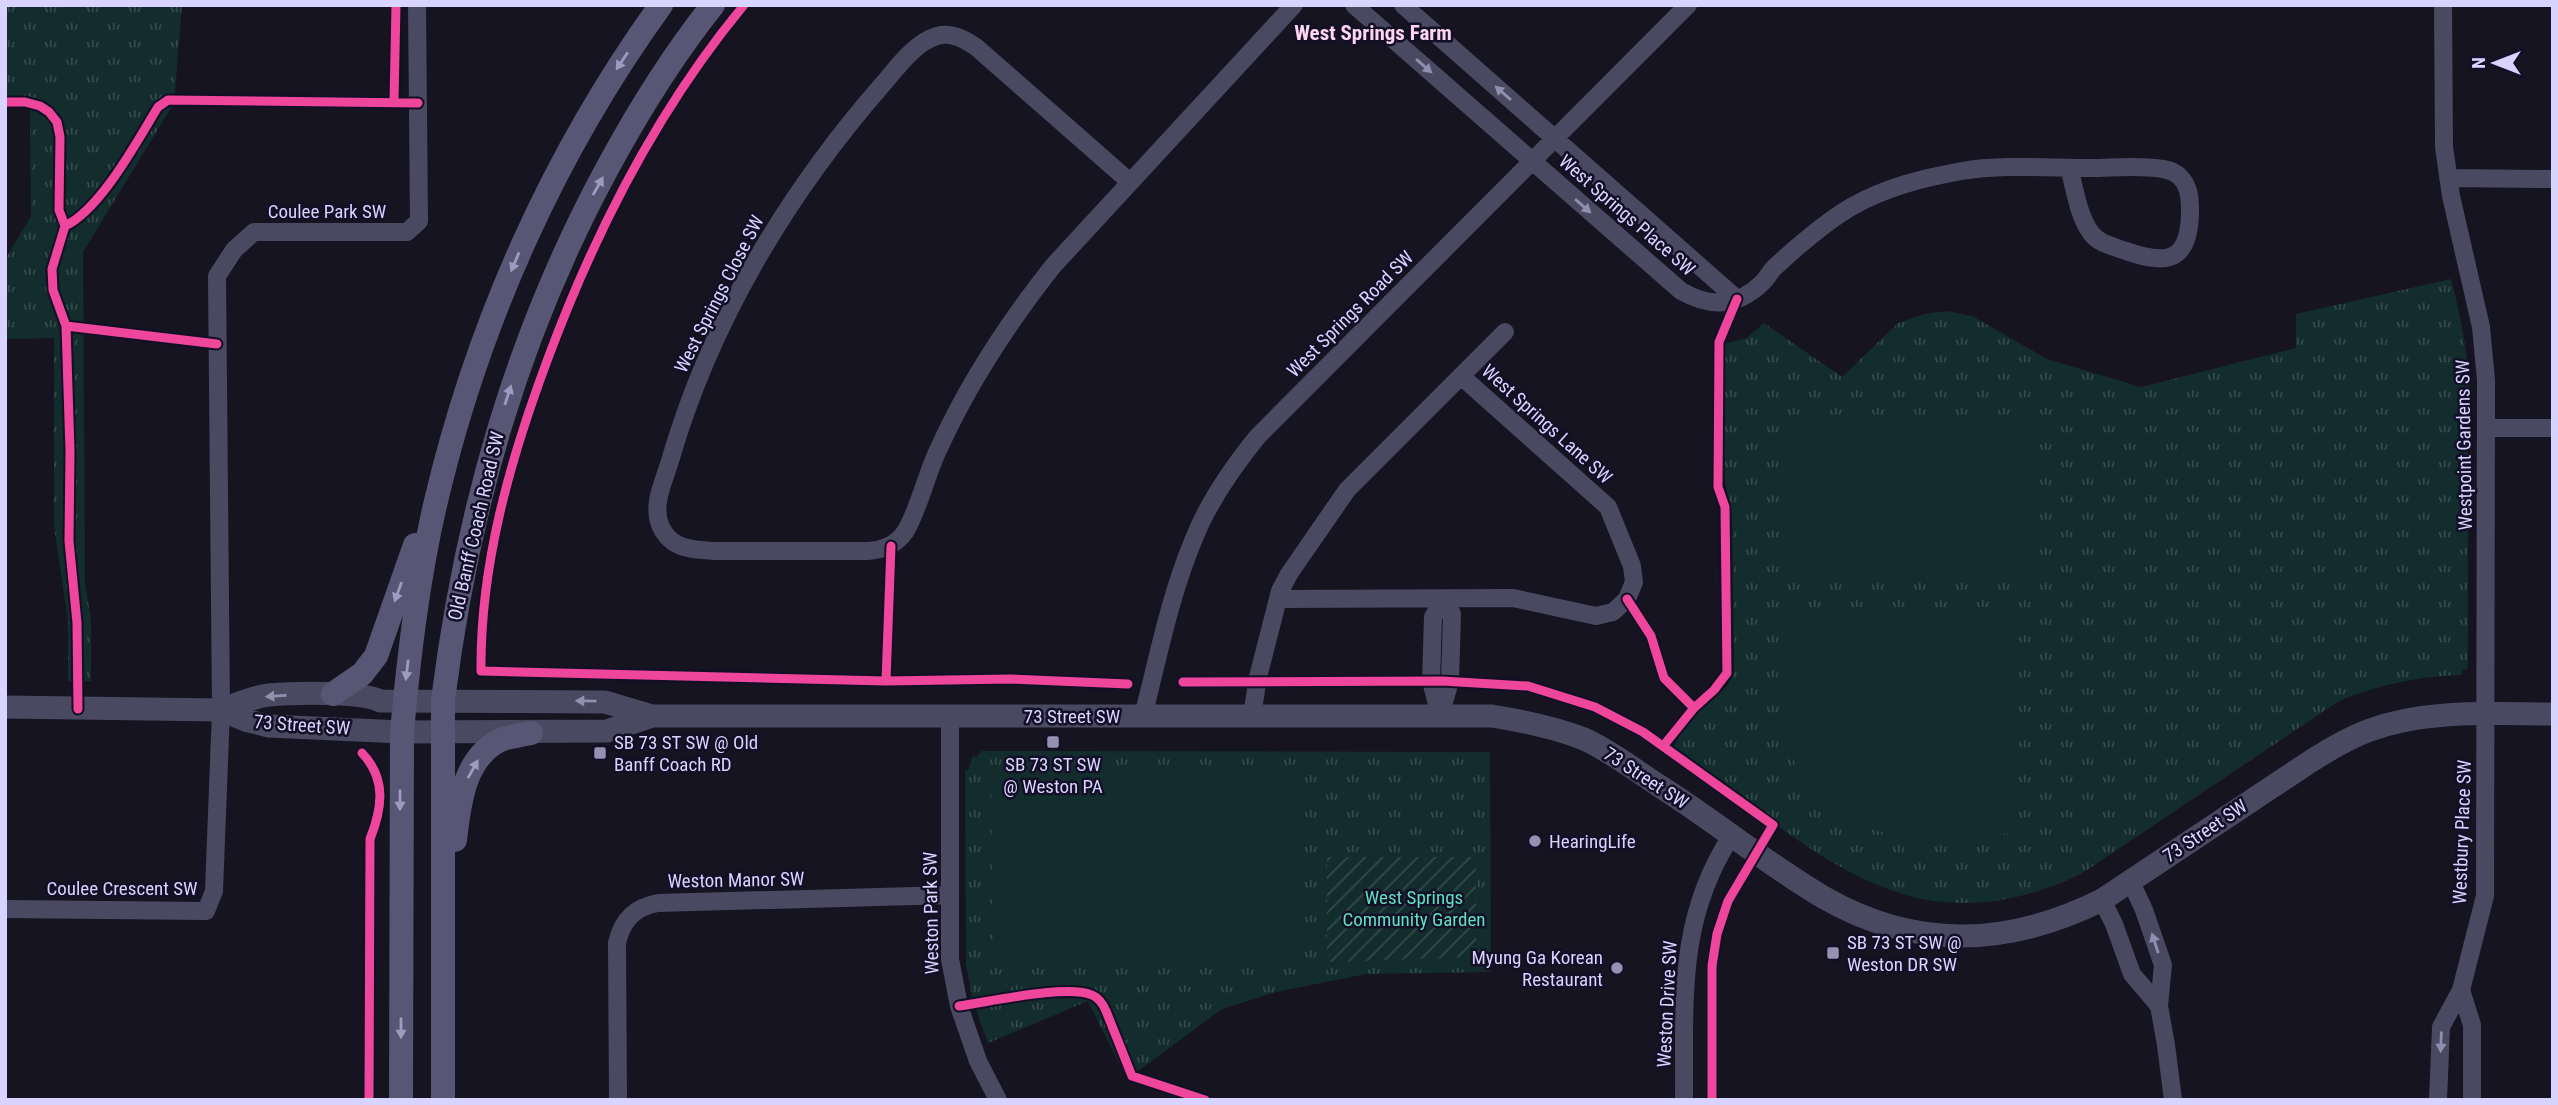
<svg xmlns="http://www.w3.org/2000/svg" width="2558" height="1105" font-family="'Roboto Condensed',sans-serif">
  <style>
    .park { fill: url(#park-tufts) }
    .garden { fill: url(#garden-furrows) }
    .pitch { fill: #132c2d }
    .lines { fill: none; stroke-linecap: round; stroke-linejoin: round }
    .minor { stroke: #4a4962; stroke-width: 18 }
    .tertiary { stroke: #4a4962; stroke-width: 23 }
    .secondary { stroke: #575674; stroke-width: 24 }
    .cycleway-casing { stroke: #130f26; stroke-width: 13 }
    .cycleway { stroke: #ed469a; stroke-width: 9 }
    .oneway { fill: #9e9bc0 }
    .oneway2 { fill: #928eb0 }
    .poi-dot { fill: #9591b1; stroke: #130f26; stroke-width: 2.5 }
    .labels { text-anchor: middle; dominant-baseline: central; stroke-width: 5; stroke-linejoin: round; paint-order: stroke }
    .street-label { font-size: 19px; fill: #d9d4ff; stroke: #130f26 }
    .poi-label { font-size: 19px; fill: #d9d4ff; stroke: #130f26; text-anchor: start }
    .park-label { font-size: 19px; fill: #5fe0c0; stroke: #130f26 }
    .neighbourhood-label { font-size: 21px; font-weight: bold; fill: #ffd6f0; stroke: #130f26 }
  </style>
  <defs>
    <pattern id="park-tufts" width="24" height="20" patternUnits="userSpaceOnUse" patternTransform="scale(1.75)"><rect width="24" height="20" fill="#132c2d"/><path d="M3 7l-1-3M5 7V3M7 7l1-3M15 17l-1-3M17 17v-4M19 17l1-3" fill="none" stroke="#354a4c"/></pattern>
    <pattern id="garden-furrows" width="10" height="10" patternUnits="userSpaceOnUse" patternTransform="scale(1.75)"><rect width="10" height="10" fill="#132c2d"/><path d="M-1 1l2-2M0 10L10 0M9 11l2-2" fill="none" stroke="#354a4c"/></pattern>
  </defs>
  <rect width="100%" height="100%" fill="#161421"/>
  <path class="park" d="M5 5H182L174 103 83 252 85 582 91 620V681H68V621L54 526V338L5 339V260L31 216 30 101H5Z
    M2451 279C2458 305 2473 372 2468 397 2467 401 2465 404 2464 408L2468 412V663L2467 669H2463L2461 675C2418 676 2378 685 2339 701L2081 874C1975 924 1896 907 1802 843 1783 830 1763 817 1746 802 1723 783 1696 767 1672 750L1685 726 1707 700 1727 686 1734 672 1732 517 1723 470 1724 344 1747 338 1764 323 1842 377 1898 323 1924 314 1947 311 1972 316 2047 359 2141 387 2296 348V314Z
    M982 751 1490 752 1491 972 1366 974 1276 992 1222 1009 1127 1079 1088 1001 988 1043 973 1001 966 965 965 770H968L973 756 976 757Z"/>
  <path class="garden" d="M1327 857H1476V957L1327 962Z"/>
  <path class="pitch" d="M1788 421 2034 425 2032 582 1785 577Z
    M1996 607 2015 624 2017 833C1987 835 1956 839 1926 839 1872 838 1812 810 1792 756 1785 738 1782 718 1780 699 1776 669 1780 638 1781 608Z
    M1302 771 1303 966 993 968 991 773Z"/>
  <g class="lines">
    <path class="minor" d="M1354 5 1681 291C1711 308 1738 307 1763 282 1768 277 1771 270 1776 266 1800 244 1824 223 1851 207 1886 187 1923 178 1962 171 2001 164 2049 168 2089 168 2113 168 2139 165 2163 169 2169 170 2177 173 2181 178 2190 188 2190 200 2190 213 2189 264 2165 265 2123 250 2112 246 2098 243 2091 233 2078 216 2075 188 2069 168
      M1403 5 1737 299
      M2448 178 2553 179
      M1130 182 976 47C964 39 952 32 937 36 915 42 896 69 882 85 787 194 710 322 670 461 664 481 651 506 661 527 672 550 694 550 715 551H868C883 550 896 545 905 532 918 512 927 472 939 448 969 382 1008 323 1053 266L1294 5
      M2486 428H2553
      M1278 599 1513 598 1596 616 1613 612 1627 599 1634 582 1632 566 1608 507 1461 376
      M1444 600 1452 614 1450 681 1440 716 1431 681 1433 617Z
      M950 716V959L959 1006 978 1061 998 1100
      M1143 716C1158 658 1170 596 1193 541 1208 502 1232 468 1258 436L1688 5
      M1252 716 1258 677 1280 591 1289 574 1347 490 1505 332
      M2131 882 2144 910 2163 965 2159 1006 2166 1045 2173 1100
      M2102 900 2114 924 2132 974 2159 1006
      M5 909 206 911 214 891 221 710 217 276 234 250 254 232H407L419 221 417 5
      M2461 990 2472 1025V1100
      M618 1100 617 943C622 920 635 907 658 903L950 895
      M1684 1100C1685 1003 1676 920 1732 835
      M2438 1100 2441 1027 2461 990 2485 896 2486 380 2481 327 2451 196 2444 147 2443 5"/>
    <path class="tertiary" d="M5 707 221 710C237 704 252 697 269 695 292 693 362 691 380 701L605 702 652 716H1492C1523 721 1554 727 1584 739 1611 751 1636 771 1661 787 1716 822 1767 864 1823 897 1916 951 2009 946 2102 900L2308 763C2328 750 2348 738 2370 730 2428 709 2492 714 2553 714
      M221 710 245 720 269 726 402 732 607 731 652 716"/>
    <path class="secondary" d="M333 694 362 674 376 656 415 545
      M455 840C459 804 464 755 503 739 512 736 522 735 531 733
      M401 1100 402 732C409 655 418 577 436 501 478 323 554 153 661 5
      M443 1100V700C467 510 517 334 609 165 639 110 673 55 713 5"/>
    <defs>
      <path id="cycleway" d="M744 5C657 110 594 234 547 361 510 460 480 565 481 671L886 681 1010 679 1128 684
        M5 102H25L40 106 49 112 57 122 60 137 59 210 65 226 52 269 53 290 66 326 70 451 69 541 77 623 78 709
        M394 102 396 5
        M65 226C101 209 137 141 158 107L168 100 418 103
        M66 326 217 344
        M1627 599 1651 636 1664 678 1694 708
        M886 681 891 546
        M1183 682 1442 681 1528 686 1595 707 1643 732 1773 825 1728 901 1717 934 1712 966V1100
        M1664 745 1694 708 1714 690 1727 673 1725 507 1718 487 1719 342 1737 299
        M362 753C387 779 382 809 370 839L369 1100
        M959 1006C989 1002 1067 984 1092 995 1099 998 1103 1004 1106 1011L1132 1076 1205 1100"/>
    </defs>
    <use href="#cycleway" class="cycleway-casing"/>
    <use href="#cycleway" class="cycleway"/>
  </g>
  <defs><path id="oneway-solid" d="M-6-.8H1V-3.2L6.5 0L1 3.2V.8H-6Z" transform="scale(1.75)"/></defs>
  <g class="oneway">
    <use href="#oneway-solid" transform="translate(622 61) rotate(124)"/>
    <use href="#oneway-solid" transform="translate(598 186) rotate(-61)"/>
    <use href="#oneway-solid" transform="translate(515 262) rotate(113)"/>
    <use href="#oneway-solid" transform="translate(508 395) rotate(-72)"/>
    <use href="#oneway-solid" transform="translate(398 592) rotate(110)"/>
    <use href="#oneway-solid" transform="translate(407 670) rotate(97)"/>
    <use href="#oneway-solid" transform="translate(473 769) rotate(-61)"/>
    <use href="#oneway-solid" transform="translate(400 800) rotate(90)"/>
    <use href="#oneway-solid" transform="translate(401 1028) rotate(90)"/>
  </g>
  <g class="oneway2">
    <use href="#oneway-solid" transform="translate(1424 66) rotate(41)"/>
    <use href="#oneway-solid" transform="translate(1503 93) rotate(-139)"/>
    <use href="#oneway-solid" transform="translate(1583 206) rotate(41)"/>
    <use href="#oneway-solid" transform="translate(276 696) rotate(176)"/>
    <use href="#oneway-solid" transform="translate(586 701) rotate(-179)"/>
    <use href="#oneway-solid" transform="translate(2155 943) rotate(-108)"/>
    <use href="#oneway-solid" transform="translate(2441 1042) rotate(92)"/>
  </g>
  <g class="poi-dot">
    <rect x="1046" y="735" width="14" height="14" rx="3.5"/>
    <rect x="593" y="746" width="14" height="14" rx="3.5"/>
    <circle cx="1535" cy="841" r="7"/>
    <rect x="1826" y="946" width="14" height="14" rx="3.5"/>
    <circle cx="1617" cy="968" r="7"/>
  </g>
  <g class="labels">
    <g class="street-label">
      <text x="327" y="211">Coulee Park SW</text>
      <text transform="translate(1627 215) rotate(41)">West Springs Place SW</text>
      <text transform="translate(719 294) rotate(-63)">West Springs Close SW</text>
      <text transform="translate(1350 314) rotate(-45)">West Springs Road SW</text>
      <text transform="translate(1547 424) rotate(42)">West Springs Lane SW</text>
      <text transform="translate(2464 445) rotate(-91)">Westpoint Gardens SW</text>
      <text transform="translate(476 526) rotate(-77)">Old Banff Coach Road SW</text>
      <text x="1072" y="716">73 Street SW</text>
      <text transform="translate(302 725) rotate(4)">73 Street SW</text>
      <text transform="translate(1646 778) rotate(33)">73 Street SW</text>
      <text transform="translate(2205 831) rotate(-34)">73 Street SW</text>
      <text transform="translate(2462 832) rotate(-88)">Westbury Place SW</text>
      <text transform="translate(736 880) rotate(-1)">Weston Manor SW</text>
      <text x="122" y="888">Coulee Crescent SW</text>
      <text transform="translate(931 913) rotate(-91)">Weston Park SW</text>
      <text transform="translate(1667 1004) rotate(-87)">Weston Drive SW</text>
    </g>
    <g class="poi-label">
      <text x="614" y="742">SB 73 ST SW @ Old<tspan x="614" dy="22">Banff Coach RD</tspan></text>
      <text x="1053" y="764" text-anchor="middle">SB 73 ST SW<tspan x="1053" dy="22">@ Weston PA</tspan></text>
      <text x="1549" y="841">HearingLife</text>
      <text x="1847" y="942">SB 73 ST SW @<tspan x="1847" dy="22">Weston DR SW</tspan></text>
      <text x="1603" y="957" text-anchor="end">Myung Ga Korean<tspan x="1603" dy="22">Restaurant</tspan></text>
    </g>
    <g class="park-label">
      <text x="1414" y="897">West Springs<tspan x="1414" dy="22">Community Garden</tspan></text>
    </g>
    <g class="neighbourhood-label">
      <text x="1373" y="33">West Springs Farm</text>
    </g>
  </g>
  <rect width="2558" height="1105" fill="none" stroke="#d9d4ff" stroke-width="14"/>
  <g transform="translate(2495 63) rotate(270)" stroke="#130f26" stroke-width="5" paint-order="stroke">
  <path d="M0-5L12 26L0 18L-12 26Z" fill="#d9d4ff"/>
  <text y="-10" font-size="19" font-weight="bold" text-anchor="middle" fill="#d9d4ff">N</text>
  </g>
</svg>
